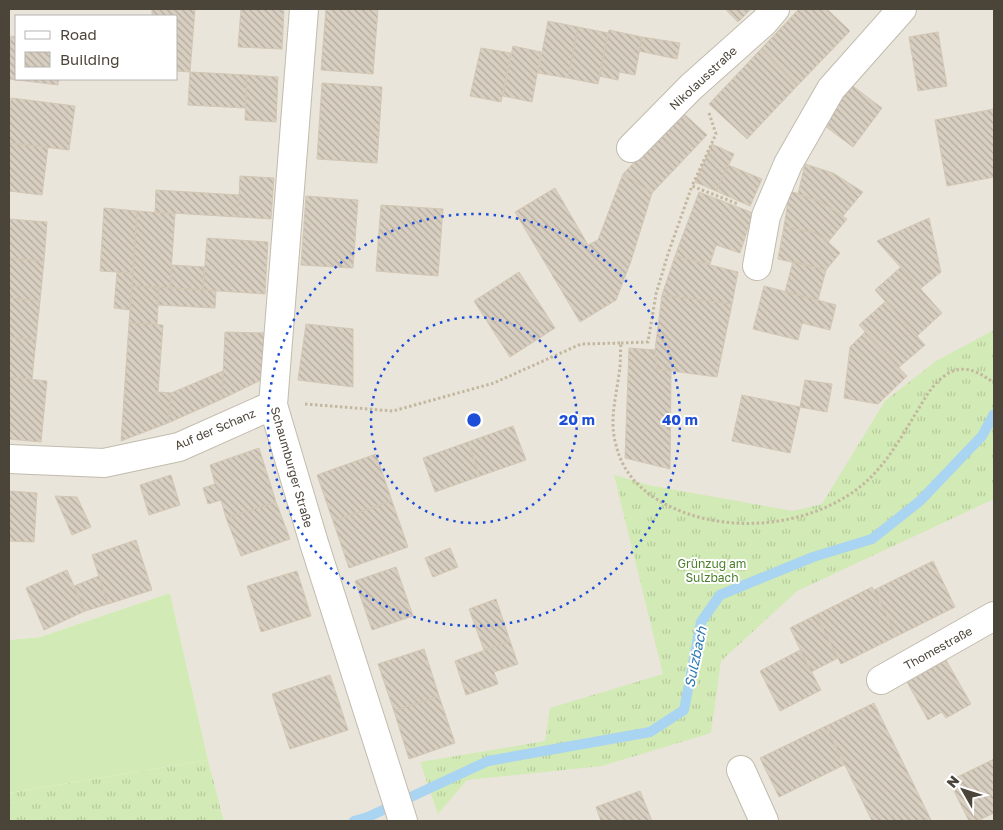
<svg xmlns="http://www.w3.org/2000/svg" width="1003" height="830" font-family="'Golos Text',sans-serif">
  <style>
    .residential { fill: #eae5da; fill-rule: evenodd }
    .grass { fill: url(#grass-tufts) }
    .garden { fill: #d2eab5 }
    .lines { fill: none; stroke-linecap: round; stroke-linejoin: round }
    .stream { stroke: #a9d4f2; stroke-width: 10 }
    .building { fill: url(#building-back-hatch); stroke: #d3c7b4 }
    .street-casing { stroke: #c2bbae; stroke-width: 30 }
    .path { stroke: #c4b79f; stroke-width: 3; stroke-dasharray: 2.5 2.5; stroke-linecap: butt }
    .street { stroke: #fff; stroke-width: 28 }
    .ring { fill: none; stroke: #1d4ed8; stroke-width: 2.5; stroke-dasharray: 2.5 5 }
    .labels { text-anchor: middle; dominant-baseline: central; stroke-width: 4; stroke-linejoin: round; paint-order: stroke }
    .street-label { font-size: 12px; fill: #4b4439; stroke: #fff }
    .park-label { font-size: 12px; fill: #4a7f2a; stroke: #fff }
    .water-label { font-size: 14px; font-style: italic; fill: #2e7ab2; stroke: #fff }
    .centre { fill: #1d4ed8; stroke: #fff; stroke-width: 2.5 }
    .ring-label { font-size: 15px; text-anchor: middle; font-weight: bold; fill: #1d4ed8; stroke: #fff; stroke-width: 4; stroke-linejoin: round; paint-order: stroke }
  </style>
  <defs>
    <pattern id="grass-tufts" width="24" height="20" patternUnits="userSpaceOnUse" patternTransform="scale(1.25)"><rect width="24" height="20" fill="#d2eab5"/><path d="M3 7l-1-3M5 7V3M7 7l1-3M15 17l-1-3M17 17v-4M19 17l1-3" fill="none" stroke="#b6ca9c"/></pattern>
    <pattern id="building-back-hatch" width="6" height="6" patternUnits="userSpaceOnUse" patternTransform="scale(1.25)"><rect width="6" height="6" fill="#d8cfc1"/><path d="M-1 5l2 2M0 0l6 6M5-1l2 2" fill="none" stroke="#b1aa9e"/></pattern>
  </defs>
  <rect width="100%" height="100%" fill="#f6f3ec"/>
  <path class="residential" d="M9 9H994V821H224L208 760 170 593 40 637 9 640ZM16 16H176V79H16Z"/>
  <path class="grass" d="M994 330V499L797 591 721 661 711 733 602 766 467 780 438 814 420 762 545 741 550 708 663 674 614 475 648 485 793 511 822 504 885 401 936 361Z
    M208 760 224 821H9V793Z"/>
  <path class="garden" d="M170 593 208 760 9 793V640L40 637Z"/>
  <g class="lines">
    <path class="stream" d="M354 821 368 817 488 761 650 732 684 710 701 622 720 595 813 557 872 539 920 501 982 436 994 414"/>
  </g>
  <path class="building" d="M152 9H195L190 72 176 71V16H152Z
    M241 9H284L282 49 238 47Z
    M326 9H378L373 74 321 70Z
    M725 9H751L738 22Z
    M799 9H827L850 31 798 85 761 49Z
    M548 21 578 27 568 78 538 73Z
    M578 27 608 33 598 84 568 78Z
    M609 30 642 37 635 75 619 72 618 80 599 76Z
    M938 32 947 86 918 91 909 37Z
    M11 36 16 37V79H59L58 85 9 79V53Z
    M642 37 680 43 677 59 639 51Z
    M513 46 541 52 532 102 503 96Z
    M481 48 511 53 501 102 470 96Z
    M761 49 798 85 747 139 709 104Z
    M190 72 247 75 245 108 188 105Z
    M247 75 278 77 276 122 245 120Z
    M322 83 382 87 377 163 317 159Z
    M850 84 882 108 853 147 821 123Z
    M11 98 75 106 69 150 9 143V118Z
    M994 109V177L947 186 935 120Z
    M682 112 707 135 652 193 623 174Z
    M9 143 48 147 42 195 9 191Z
    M712 144 734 154 716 191 695 182Z
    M805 164 833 173 863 192 843 216 819 201 798 194Z
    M728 165 762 179 750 206 716 191Z
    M623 174 652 193 631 261 616 300 580 322 515 212 555 188 588 245 598 240Z
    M240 176 274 178 271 219 238 217Z
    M156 190 239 195 238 217 155 212Z
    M790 191 819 201 847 219 828 242 815 233 784 226Z
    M699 192 753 213 740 253 716 245 710 264 675 256Z
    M306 196 358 200 353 268 301 265Z
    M381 205 443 209 438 276 376 271Z
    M104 208 137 211 133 273 100 271Z
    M137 211 175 214 170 288 132 286Z
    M929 218 941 272 920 289 877 241Z
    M9 219 47 222 44 261 9 258Z
    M784 226 815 233 828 242 840 253 826 270 778 259Z
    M207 238 268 242 265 294 203 290Z
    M675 256 738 272 732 304 662 295Z
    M9 258 44 261 40 301 9 298Z
    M793 261 826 270 818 300 785 292Z
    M172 265 204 267 203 290 170 288Z
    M901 267 942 313 917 336 875 290Z
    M117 272 133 273 130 310 114 308Z
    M519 272 555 328 510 357 474 301Z
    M132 286 159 287 157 324 129 323Z
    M764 286 836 305 830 330 802 323 798 340 753 329Z
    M159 287 216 291 215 308 158 305Z
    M662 295 732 304 717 377 657 369 655 350Z
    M9 298 40 301 36 340 9 337Z
    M886 301 925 345 898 368 859 325Z
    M129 323 163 325 158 392 171 393 168 423 121 441Z
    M306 324 353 329V387L298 380Z
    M225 332 265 333 263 379 222 399Z
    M865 332 907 376 878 404 844 398 850 347Z
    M9 337 36 340 32 379 9 377Z
    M629 348 655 350 657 369 671 371 670 469 625 458Z
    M223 371 222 399 168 423 171 393Z
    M9 377 47 381 41 442 9 439Z
    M805 380 832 384 827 412 800 407Z
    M742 395 800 407 790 453 732 441Z
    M513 426 526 460 480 476 468 442Z
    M468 442 480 476 435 492 423 458Z
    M259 448 276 502 226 518 221 500 208 504 203 488 215 484 210 465Z
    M376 454 392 501 333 521 317 475Z
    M171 475 180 505 149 515 140 485Z
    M9 491 37 493 34 542 9 541Z
    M55 496 77 497 91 527 72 535Z
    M392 501 408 547 349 568 333 521Z
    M276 502 290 539 241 556 226 518Z
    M136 540 152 590 108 604 92 555Z
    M450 548 458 567 433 577 425 558Z
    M933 561 955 607 897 636 874 590Z
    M396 567 413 616 372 630 355 581Z
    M67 570 85 611 44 630 26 588Z
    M297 571 311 616 261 632 247 586Z
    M99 576 108 604 85 611 74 586Z
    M872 587 897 636 841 664 816 615Z
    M496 599 510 641 484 650 469 609Z
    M816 615 838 658 811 672 790 628Z
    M510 641 518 664 494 672 498 684 466 695 455 661Z
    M424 649 439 696 394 711 378 664Z
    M800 650 821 690 780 711 760 671Z
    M946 660 971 704 946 718 942 712 928 720 907 682Z
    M330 675 348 730 290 749 272 694Z
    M439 696 455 743 409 759 394 711Z
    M874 703 931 820 928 821H872L826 726Z
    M826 726 844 765 779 797 760 758Z
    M994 759V813L977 821H969L949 781Z
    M640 791 652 821H601L596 807Z"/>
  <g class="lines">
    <defs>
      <path id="street" d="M304 9 273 405 314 543 403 821
        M631 148 691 87 764 22 775 9
        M757 266 766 216 788 164 831 89 902 9
        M9 459 104 463 179 447 273 405
        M881 680 994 616
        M741 770 764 821"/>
    </defs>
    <use href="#street" class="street-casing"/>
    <path class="path" d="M709 113 716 134 692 186 738 204
      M621 343 648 342 656 294 668 254 692 186
      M305 404 393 411 494 383 581 344 621 343C620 353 621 364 619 374 616 398 609 420 616 445 622 470 637 487 658 500 716 535 801 530 856 490 883 470 899 441 916 413 924 400 931 386 943 377 961 362 978 371 994 383"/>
    <use href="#street" class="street"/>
  </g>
  <g class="ring">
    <circle cx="474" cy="420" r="103"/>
    <circle cx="474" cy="420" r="206"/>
  </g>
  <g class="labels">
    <g class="street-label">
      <text transform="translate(703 78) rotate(-43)">Nikolausstraße</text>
      <text transform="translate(215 429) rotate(-23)">Auf der Schanz</text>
      <text transform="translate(292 467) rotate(74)">Schaumburger Straße</text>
      <text transform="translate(938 648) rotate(-29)">Thomestraße</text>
    </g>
    <g class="park-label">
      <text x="712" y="563">Grünzug am<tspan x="712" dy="14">Sulzbach</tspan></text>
    </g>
    <g class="water-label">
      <text transform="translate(695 657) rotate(-78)">Sulzbach</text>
    </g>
  </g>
  <circle cx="474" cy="420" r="8" class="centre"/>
  <g class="ring-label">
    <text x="577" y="425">20 m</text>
    <text x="680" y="425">40 m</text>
  </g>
  <rect width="1003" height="830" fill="none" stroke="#4b4439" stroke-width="20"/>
  <rect x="15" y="15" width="162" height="65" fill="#ffffff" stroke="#b7b4b0"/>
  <rect x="25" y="31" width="25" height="8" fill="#ffffff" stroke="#b7b4b0"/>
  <text x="60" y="40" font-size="15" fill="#4b4439">Road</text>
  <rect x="25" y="52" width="25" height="15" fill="url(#building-back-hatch)" stroke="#b7b4b0"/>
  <text x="60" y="65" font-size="15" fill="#4b4439">Building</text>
  <g transform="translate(963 790) rotate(309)" stroke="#ffffff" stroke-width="4" paint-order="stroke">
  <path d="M0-4L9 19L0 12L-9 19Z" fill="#4b4439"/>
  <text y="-8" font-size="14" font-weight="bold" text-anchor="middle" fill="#4b4439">N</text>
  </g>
</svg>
